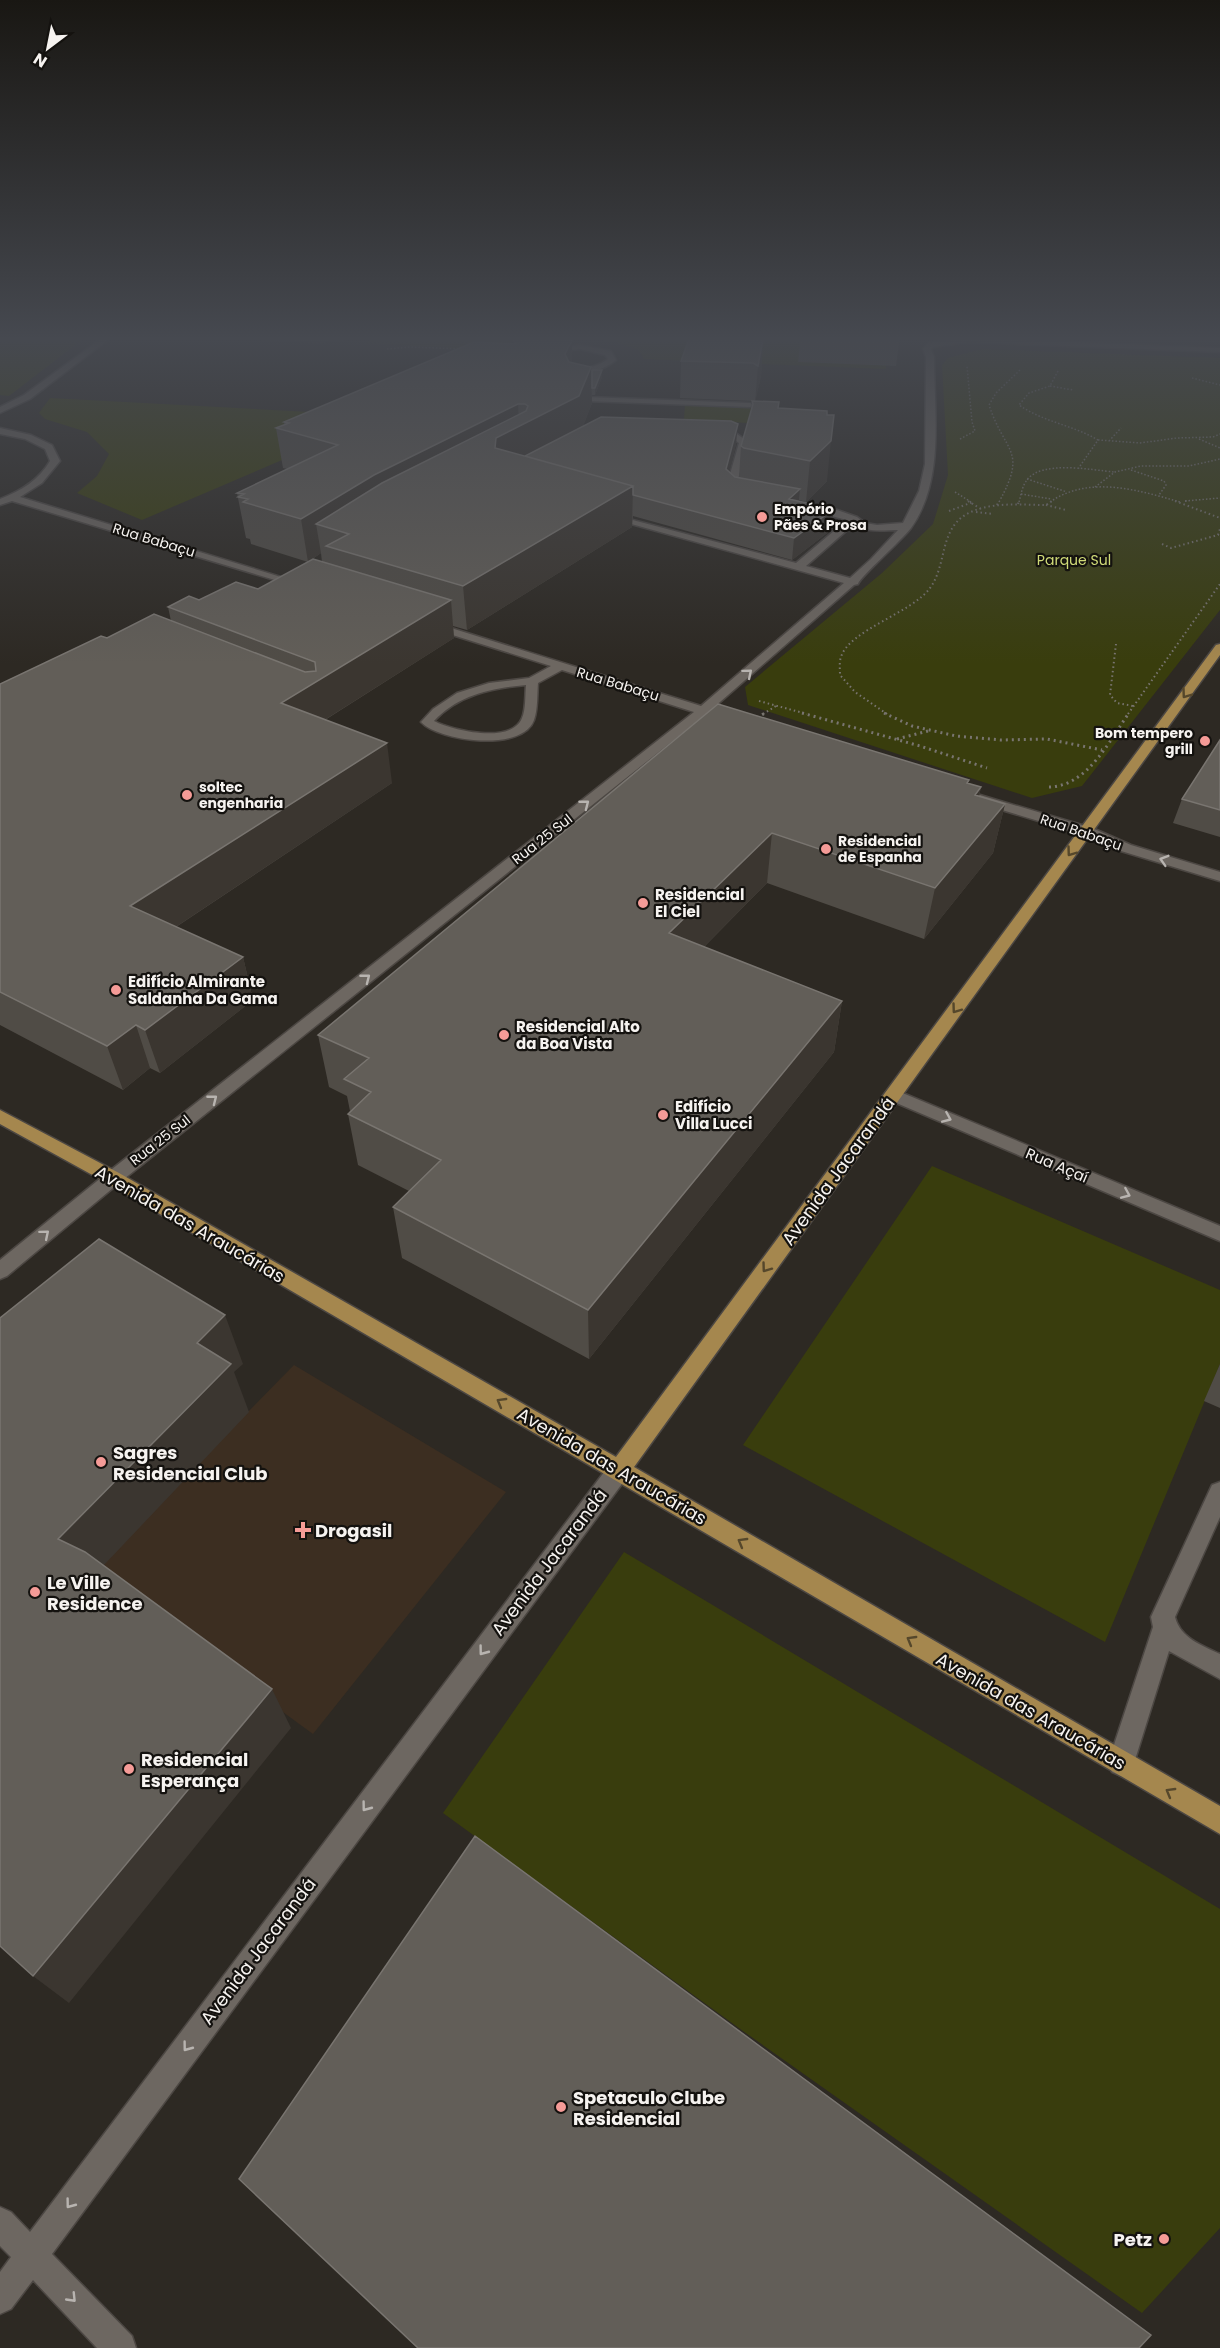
<svg xmlns="http://www.w3.org/2000/svg" width="1220" height="2348" font-family="Poppins,sans-serif">
  <style>
    .commercial { fill: #3c2e21 }
    .green { fill: #393d0d }
    .lines { fill: none; stroke-linecap: round; stroke-linejoin: round }
    .minor-casing { stroke: #4c4743; stroke-width: 3 }
    .major-casing { stroke: #4c4743; stroke-width: 3 }
    .path-far2 { stroke: #797570; stroke-width: 1.5; stroke-dasharray: 1.5 2; stroke-linecap: butt }
    .path-far1 { stroke: #797570; stroke-width: 2; stroke-dasharray: 1.5 3; stroke-linecap: butt }
    .path { stroke: #797570; stroke-width: 3; stroke-dasharray: 2 4; stroke-linecap: butt }
    .minor { fill: #6d6761; fill-rule: evenodd }
    .major { fill: #a5874e; fill-rule: evenodd }
    .wall { fill: #504c46 }
    .shaded-wall { fill: #3b3630 }
    .building { fill: #625e58; stroke: #797570; stroke-width: 1.5 }
    .oneway { stroke: #b8b4b0 }
    .oneway2 { stroke: #55472b }
    .poi-dot { fill: #f59b97; stroke: #14120f; stroke-width: 2 }
    .labels { text-anchor: middle; dominant-baseline: central; stroke-width: 4.5; stroke-linejoin: round; paint-order: stroke }
    .far-poi-label { font-size: 14px; font-weight: bold; fill: #f6f3f0; stroke: #14120f; text-anchor: start }
    .far-street-label { font-size: 14px; fill: #f6f3f0; stroke: #14120f }
    .far-park-label { font-size: 14px; fill: #d0db78; stroke: #14120f }
    .poi-label { font-size: 15px; font-weight: bold; fill: #f6f3f0; stroke: #14120f; text-anchor: start }
    .street-label { font-size: 15px; fill: #f6f3f0; stroke: #14120f }
    .near-street-label { font-size: 18px; fill: #f6f3f0; stroke: #14120f }
    .near-poi-label { font-size: 18px; font-weight: bold; fill: #f6f3f0; stroke: #14120f; text-anchor: start }
  </style>
  <rect width="100%" height="100%" fill="#2d2923"/>
  <path class="commercial" d="M294 1365 506 1492 313 1734 91 1572Z"/>
  <path class="green" d="M0 336H87L9 396 0 395Z
    M383 336H545L534 353 364 343Z
    M592 336H886V369L644 359 639 350 616 342 590 339Z
    M982 349 1220 358V610L1082 786 1032 798 748 705 745 687 882 573 933 524 948 475 942 365 948 358Z
    M50 398 385 416 142 520 77 493 97 476 109 454 87 432 45 419 39 413Z
    M685 405 765 409 763 424 684 419Z
    M932 1166 1220 1290V1364L1105 1642 743 1445Z
    M624 1552 1220 1909V2228L1142 2313 743 2031 443 1813Z"/>
  <g class="lines">
    <defs>
      <path id="minor" d="M105 336H113L30 399 0 413V407L24 395Z
        M247 336H368L319 342 251 338Z
        M968 338 1220 348V352L968 342 933 347 931 349 934 357C934 413 945 480 911 528 902 540 860 577 858 584L854 585 712 709 717 713 715 716 705 715 119 1183 7 1276 0 1279V1260L107 1173 694 712 562 670 538 683C537 694 538 709 534 720 523 752 440 742 421 722L433 709 457 693 489 683 529 678 551 666 427 627V623H435L701 706 844 583 606 517V513L796 563 847 520 808 510V506L837 510 857 517 865 523 877 525 903 523 919 491 925 464 926 357 923 349 928 343ZM854 524C866 533 884 530 898 530L871 559 850 578 806 566ZM526 685C525 695 526 709 522 718 512 744 453 731 434 721 458 695 492 688 526 685Z
        M580 345 611 351 616 360C597 377 556 378 539 359L552 349ZM580 349 605 355 608 359C592 371 562 373 547 359L557 352Z
        M569 388H575L578 394 586 397 750 403 754 405 750 407 586 401 572 398Z
        M0 428 31 435 52 445 60 461 42 483 20 497 307 585 302 588 298 587 12 501 0 505V499C21 491 39 480 50 461L45 449 25 439 0 434Z
        M714 430 737 434 748 442 736 487 742 492V496H736L726 488 739 443 732 438 711 435 710 433Z
        M980 795 1092 828 1131 845 1220 872V881L1121 851 1082 834 975 802 973 799 975 796Z
        M893 1089 1220 1226V1241L887 1099 884 1095 887 1091Z
        M619 1460 627 1463 630 1470 627 1477 52 2254 132 2336 136 2348H97L33 2280 11 2309 0 2314V2272L11 2257 0 2246V2207L11 2212 30 2232 611 1463Z
        M1220 1482V1517L1175 1617C1180 1638 1203 1646 1220 1654V1679L1169 1651 1134 1763 1130 1772 1121 1776 1112 1772 1108 1763 1153 1627 1151 1617 1212 1485Z"/>
      <path id="major" d="M1220 644V655L634 1467 1220 1806V1834L107 1183 0 1124V1110L119 1173 616 1457 1216 645Z"/>
    </defs>
    <use href="#minor" class="minor-casing"/>
    <use href="#major" class="major-casing"/>
    <path class="path-far2" d="M387 349 410 347 463 349
      M1058 371 1050 386 1029 393 1019 405C1043 422 1073 425 1098 440L1078 469
      M1192 378 1220 385
      M1050 386 1073 390
      M960 439 975 431 972 422 967 366
      M1199 439 1220 448
      M1098 440 1140 443 1177 438 1213 437 1220 434
      M1109 441 1121 428
      M1131 470 1164 481 1166 485 1159 495
      M1027 479 1067 492
      M1095 487 1115 472 1141 466H1189L1220 459
      M955 492 971 502
      M1021 494 1051 499
      M1185 501 1220 498
      M999 502C1028 449 1005 454 989 405L996 393 1020 370
      M1019 502C1021 495 1022 486 1027 480 1041 460 1093 470 1114 472
      M1050 502C1089 475 1138 490 1180 502"/>
    <path class="path-far1" d="M968 501 981 509
      M1175 501 1220 518
      M1185 501H1188
      M1018 504 1019 501
      M997 505 999 501
      M1046 505 1066 510
      M949 511 973 502
      M976 512 993 514
      M1162 544 1171 548 1218 535 1220 529
      M1116 644 1110 695 1117 703 1133 706
      M759 701 807 714
      M763 714 776 706
      M887 714 855 692 840 675C840 669 839 662 841 657 849 630 912 613 930 588 947 565 939 532 965 515 989 501 1020 505 1046 505L1052 501
      M1128 714 1220 584"/>
    <path class="path" d="M802 713 920 746 987 768
      M884 713 912 726 956 736 1001 740 1047 739 1102 750
      M757 718 765 713
      M897 739 928 731
      M1049 787C1088 786 1109 741 1129 713"/>
    <use href="#minor" class="minor"/>
    <use href="#major" class="major"/>
  </g>
  <path class="wall" d="M801 336H900L896 366 798 362Z
    M512 338 572 363 591 367 592 370 602 377 595 395H592V403L583 426 736 444 729 472 735 477H739L741 446 751 411 752 401 680 398 681 361 763 339 761 376 755 401 778 408 827 481 806 502 799 500V502L834 509 831 530 792 560 633 516 632 527 467 630 453 626 454 638 325 720 392 783 176 927 243 957 253 1000 160 1073 150 1068 123 1090 0 1025V684L107 638 171 621 168 607 199 600 258 589 322 562 321 553 308 562 251 544 250 539 246 538 237 493 287 469 283 468 276 428 284 425V422L513 344Z
    M718 704 969 780 968 783 981 787 979 796 1005 804 993 853 924 939 767 883 704 947 842 1001 834 1052 589 1359 402 1258 393 1207 409 1191 358 1165 348 1114 350 1111 347 1096 329 1087 318 1035Z
    M1220 740V837L1173 823 1182 799Z
    M1220 1364V1408L1204 1401Z"/>
  <path class="shaded-wall" d="M763 339 761 376 755 403 758 366Z
    M572 340V376L565 354Z
    M591 367 592 403 580 434 349 534 316 524 321 553 308 562 301 519 374 475 518 404 519 427Z
    M602 370V377L595 395V388Z
    M738 424 736 444 725 490 726 469Z
    M831 441 827 481 806 502 810 461Z
    M633 486 632 527 467 630 463 586Z
    M800 489 798 510 789 499Z
    M834 509 831 530 792 560 794 538Z
    M451 600 454 638 288 743 281 703Z
    M387 743 392 783 144 948 130 906Z
    M981 787 970 837 975 795Z
    M1005 804 993 853 924 939 935 888Z
    M772 833 767 883 667 984 669 933Z
    M243 957 253 1000 160 1073 145 1030Z
    M842 1001 834 1052 589 1359 588 1310Z
    M136 1025 150 1068 123 1090 107 1046Z
    M225 1315 243 1364 234 1372 249 1412 86 1584 58 1539 197 1343Z
    M272 1689 291 1728 69 2003 33 1976Z"/>
  <path class="building" d="M690 336 763 339 758 366 753 363 681 361Z
    M870 336H900V337Z
    M512 338 572 340 565 354 569 362 591 367 579 396 496 438 495 448 633 486 463 586 326 546 349 534 316 524 382 483 526 411 528 406 525 404H518L374 475 301 519 243 502 248 499 238 497 244 494 237 493 338 445 276 428 289 423 284 422 474 342 517 344Z
    M592 370H602L595 388H592Z
    M752 401 779 402 778 408 827 411V415H834L831 441 810 461 744 448 741 446 753 404Z
    M601 417 731 421 738 424 726 469 735 477 800 489 789 499 834 509 794 538 633 495V486L525 456Z
    M313 559 451 600 281 703 387 743 130 906 243 957 145 1030 136 1025 107 1046 0 992V684L101 636 107 638 154 614 305 672 316 671 315 662 168 607 189 596 199 600 236 582 258 589Z
    M718 704 969 780 967 783 981 787 975 795 1005 804 935 888 772 833 669 933 842 1001 588 1310 393 1207 441 1160 348 1114 371 1092 344 1079 369 1058 318 1035Z
    M1220 740V810L1182 799Z
    M99 1239 225 1315 197 1343 231 1364 58 1539 85 1552 272 1689 33 1976 0 1946V1318Z
    M475 1836 1151 2335 1139 2348H418L239 2179Z"/>
  <defs><path id="oneway-chevron" d="M-2-3.5L2.5 0L-2 3.5" fill="none" stroke-width="1.6" stroke-linecap="round" stroke-linejoin="round" transform="scale(1.5)"/></defs>
  <g class="oneway">
    <use href="#oneway-chevron" transform="translate(748 673) rotate(-40)"/>
    <use href="#oneway-chevron" transform="translate(585 804) rotate(-38)"/>
    <use href="#oneway-chevron" transform="translate(1164 860) rotate(-163)"/>
    <use href="#oneway-chevron" transform="translate(366 978) rotate(-38)"/>
    <use href="#oneway-chevron" transform="translate(213 1099) rotate(-38)"/>
    <use href="#oneway-chevron" transform="translate(947 1118) rotate(23)"/>
    <use href="#oneway-chevron" transform="translate(1126 1194) rotate(23)"/>
    <use href="#oneway-chevron" transform="translate(45 1234) rotate(-40)"/>
    <use href="#oneway-chevron" transform="translate(483 1651) rotate(127)"/>
    <use href="#oneway-chevron" transform="translate(366 1807) rotate(127)"/>
    <use href="#oneway-chevron" transform="translate(187 2047) rotate(127)"/>
    <use href="#oneway-chevron" transform="translate(70 2204) rotate(127)"/>
    <use href="#oneway-chevron" transform="translate(72 2298) rotate(46)"/>
  </g>
  <g class="oneway2">
    <use href="#oneway-chevron" transform="translate(1186 694) rotate(126)"/>
    <use href="#oneway-chevron" transform="translate(1071 852) rotate(126)"/>
    <use href="#oneway-chevron" transform="translate(956 1009) rotate(126)"/>
    <use href="#oneway-chevron" transform="translate(766 1268) rotate(126)"/>
    <use href="#oneway-chevron" transform="translate(501 1402) rotate(-150)"/>
    <use href="#oneway-chevron" transform="translate(742 1542) rotate(-150)"/>
    <use href="#oneway-chevron" transform="translate(911 1640) rotate(-150)"/>
    <use href="#oneway-chevron" transform="translate(1170 1792) rotate(-150)"/>
  </g>
  <linearGradient id="sky" x2="0" y2="1"><stop stop-color="#191713"/><stop offset="0.51" stop-color="#464950"/><stop offset="1" stop-color="#464950" stop-opacity="0"/></linearGradient>
  <rect width="1220" height="664" fill="url(#sky)"/>
  <g class="poi-dot">
    <circle cx="762" cy="517" r="6"/>
    <circle cx="1205" cy="741" r="6"/>
    <circle cx="187" cy="795" r="6"/>
    <circle cx="826" cy="849" r="6"/>
    <circle cx="643" cy="903" r="6"/>
    <circle cx="116" cy="990" r="6"/>
    <circle cx="504" cy="1035" r="6"/>
    <circle cx="663" cy="1115" r="6"/>
    <circle cx="101" cy="1462" r="6"/>
    <path d="M300 1521h6v6h6v6h-6v6h-6v-6h-6v-6h6z"/>
    <circle cx="35" cy="1592" r="6"/>
    <circle cx="129" cy="1769" r="6"/>
    <circle cx="561" cy="2107" r="6"/>
    <circle cx="1164" cy="2239" r="6"/>
  </g>
  <g class="labels">
    <g class="far-poi-label">
      <text x="774" y="509">Empório<tspan x="774" dy="16">Pães &amp; Prosa</tspan></text>
      <text x="1193" y="733" text-anchor="end">Bom tempero<tspan x="1193" dy="16">grill</tspan></text>
      <text x="199" y="787">soltec<tspan x="199" dy="16">engenharia</tspan></text>
      <text x="838" y="841">Residencial<tspan x="838" dy="16">de Espanha</tspan></text>
    </g>
    <g class="far-street-label">
      <text transform="translate(154 540) rotate(17)">Rua Babaçu</text>
      <text transform="translate(618 684) rotate(17)">Rua Babaçu</text>
      <text transform="translate(1081 832) rotate(19)">Rua Babaçu</text>
      <text transform="translate(542 839) rotate(-38)">Rua 25 Sul</text>
      <text transform="translate(160 1140) rotate(-38)">Rua 25 Sul</text>
    </g>
    <g class="far-park-label">
      <text x="1074" y="560">Parque Sul</text>
    </g>
    <g class="poi-label">
      <text x="655" y="894">Residencial<tspan x="655" dy="17">El Ciel</tspan></text>
      <text x="128" y="981">Edifício Almirante<tspan x="128" dy="17">Saldanha Da Gama</tspan></text>
      <text x="516" y="1026">Residencial Alto<tspan x="516" dy="17">da Boa Vista</tspan></text>
      <text x="675" y="1106">Edifício<tspan x="675" dy="17">Villa Lucci</tspan></text>
    </g>
    <g class="street-label">
      <text transform="translate(1057 1165) rotate(23)">Rua Açaí</text>
    </g>
    <g class="near-street-label">
      <text transform="translate(838 1171) rotate(-54)">Avenida Jacarandá</text>
      <text transform="translate(190 1224) rotate(30)">Avenida das Araucárias</text>
      <text transform="translate(612 1466) rotate(30)">Avenida das Araucárias</text>
      <text transform="translate(549 1562) rotate(-53)">Avenida Jacarandá</text>
      <text transform="translate(1031 1711) rotate(30)">Avenida das Araucárias</text>
      <text transform="translate(258 1951) rotate(-53)">Avenida Jacarandá</text>
    </g>
    <g class="near-poi-label">
      <text x="113" y="1452">Sagres<tspan x="113" dy="21">Residencial Club</tspan></text>
      <text x="315" y="1530">Drogasil</text>
      <text x="47" y="1582">Le Ville<tspan x="47" dy="21">Residence</tspan></text>
      <text x="141" y="1759">Residencial<tspan x="141" dy="21">Esperança</tspan></text>
      <text x="573" y="2097">Spetaculo Clube<tspan x="573" dy="21">Residencial</tspan></text>
      <text x="1152" y="2239" text-anchor="end">Petz</text>
    </g>
  </g>
  <g transform="translate(48 48) rotate(212)" stroke="#14120f" stroke-width="4.5" paint-order="stroke">
  <path d="M0-4.5L10 22L0 15L-10 22Z" fill="#f6f3f0"/>
  <text y="-9" font-size="16" font-weight="bold" text-anchor="middle" fill="#f6f3f0">N</text>
  </g>
</svg>
